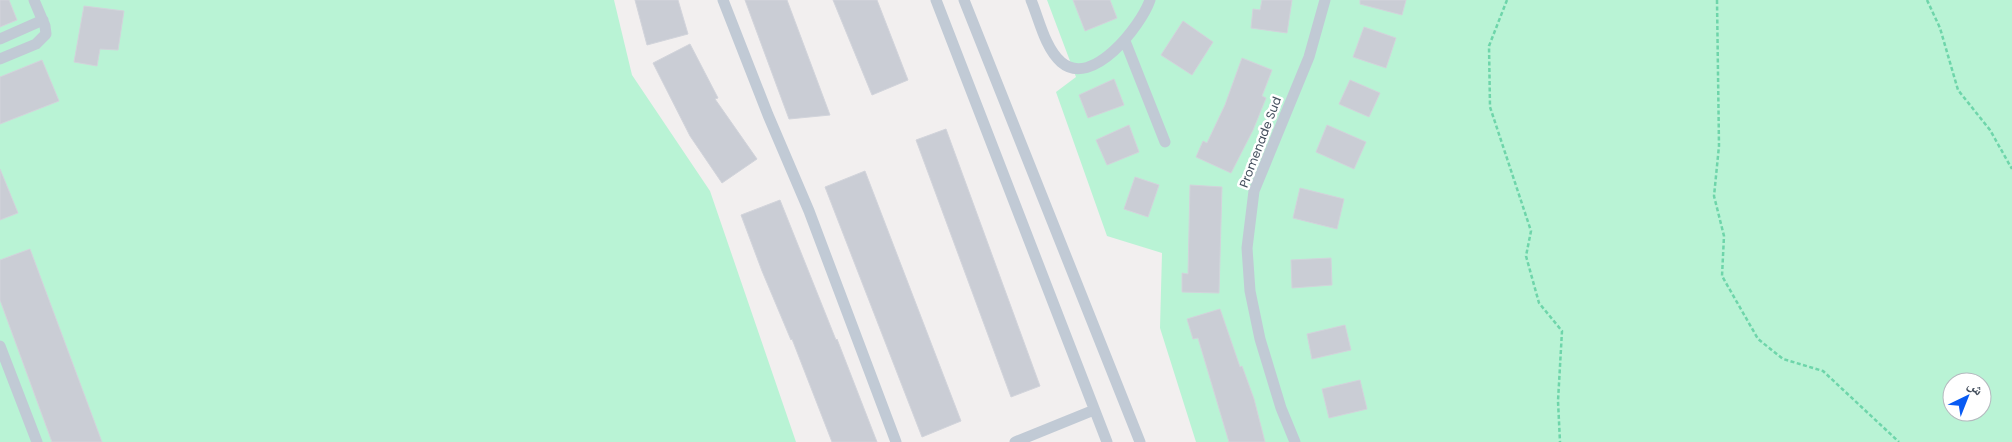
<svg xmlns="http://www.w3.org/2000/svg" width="2012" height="442" font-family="Poppins,'Noto Naskh Arabic',sans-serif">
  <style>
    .green { fill: #b9f3d5; fill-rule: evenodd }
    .building { fill: #cacdd5; stroke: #d2d4db }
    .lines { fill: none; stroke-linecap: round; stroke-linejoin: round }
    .path { stroke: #6ed5aa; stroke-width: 2.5; stroke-dasharray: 4 2.5; stroke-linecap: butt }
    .street { stroke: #c1cad5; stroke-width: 11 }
    .labels { text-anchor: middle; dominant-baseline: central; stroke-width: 5; stroke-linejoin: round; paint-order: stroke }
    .street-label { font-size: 12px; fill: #45505e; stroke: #fff }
  </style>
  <rect width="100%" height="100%" fill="#f2efef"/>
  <path class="green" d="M0 0H614L632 75 710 191 796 442H0Z
    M1047 0H2012V442H1196L1160 328 1162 253 1107 236 1056 92 1076 77ZM1952 382H1982V412H1952Z"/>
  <path class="building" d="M0 0H9L17 20 0 27Z
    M635 0H678L688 34 647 45Z
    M745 0H787L830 115 789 119Z
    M833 0H877L908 80 872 95Z
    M1073 0H1110L1117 18 1085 31Z
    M1262 0H1292L1287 33 1251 28 1253 9 1260 10Z
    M1360 0H1406L1402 15 1360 4Z
    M84 6 124 11 118 50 100 49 97 66 74 62Z
    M1183 21 1213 42 1192 75 1161 55Z
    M1364 27 1396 38 1386 68 1353 57Z
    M690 44 718 98 715 99 757 159 722 183 690 136 653 63Z
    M1242 58 1272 70 1262 96 1266 98 1253 130 1231 173 1196 157 1203 141 1207 143 1225 105Z
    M42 60 59 101 0 124V77Z
    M1114 79 1124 105 1088 118 1079 95Z
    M1350 80 1380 93 1369 117 1339 104Z
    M1129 125 1139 152 1107 165 1096 140Z
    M1327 125 1366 142 1354 169 1316 152Z
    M946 129 1040 386 1011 397 916 140Z
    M0 169 18 213 0 220Z
    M865 171 961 421 922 437 825 187Z
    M1135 177 1159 185 1148 217 1124 209Z
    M1190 185 1222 187 1219 293 1182 292V273L1188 274Z
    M1300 188 1344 199 1337 229 1293 218Z
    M780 200 836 340 837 339 877 442H832L792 339 791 340 762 271 741 215Z
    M30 249 102 442H52L0 300V260Z
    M1331 258 1332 285 1292 288 1291 260Z
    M1220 309 1240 367 1242 366 1254 399 1265 442H1229L1198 338 1193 339 1187 319Z
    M1345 325 1351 350 1312 359 1307 334Z
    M1360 380 1367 409 1329 418 1322 389Z"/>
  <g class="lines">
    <path class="path" d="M1507 0 1489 46 1490 107 1531 231 1526 256 1539 303 1562 331 1558 401 1560 442
      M1717 0 1719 146 1714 196 1724 236 1722 276 1758 339 1783 359 1823 371 1899 442
      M1927 0 1940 28 1958 90 1990 130 2012 169"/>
    <path class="street" d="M723 0 768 115 809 211 896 442
      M936 0 1107 442
      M964 0 1140 442
      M1031 0C1039 19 1045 48 1061 62 1092 89 1141 26 1150 0
      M0 39 43 20
      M1125 41 1165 142
      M0 59 36 44 46 34 45 26 34 0
      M0 346 37 442
      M1015 442 1094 410
      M1295 442 1281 408 1260 339 1250 291 1247 248 1254 191 1309 57 1325 0"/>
  </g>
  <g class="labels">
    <g class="street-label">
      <text transform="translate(1260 142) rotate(-69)">Promenade Sud</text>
    </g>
  </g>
  <g transform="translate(1967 397) rotate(43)"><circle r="24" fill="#ffffff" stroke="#b5b9bf"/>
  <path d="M0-4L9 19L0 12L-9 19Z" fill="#085bf3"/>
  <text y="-8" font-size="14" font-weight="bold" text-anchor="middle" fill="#45505e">ش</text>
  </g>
</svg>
